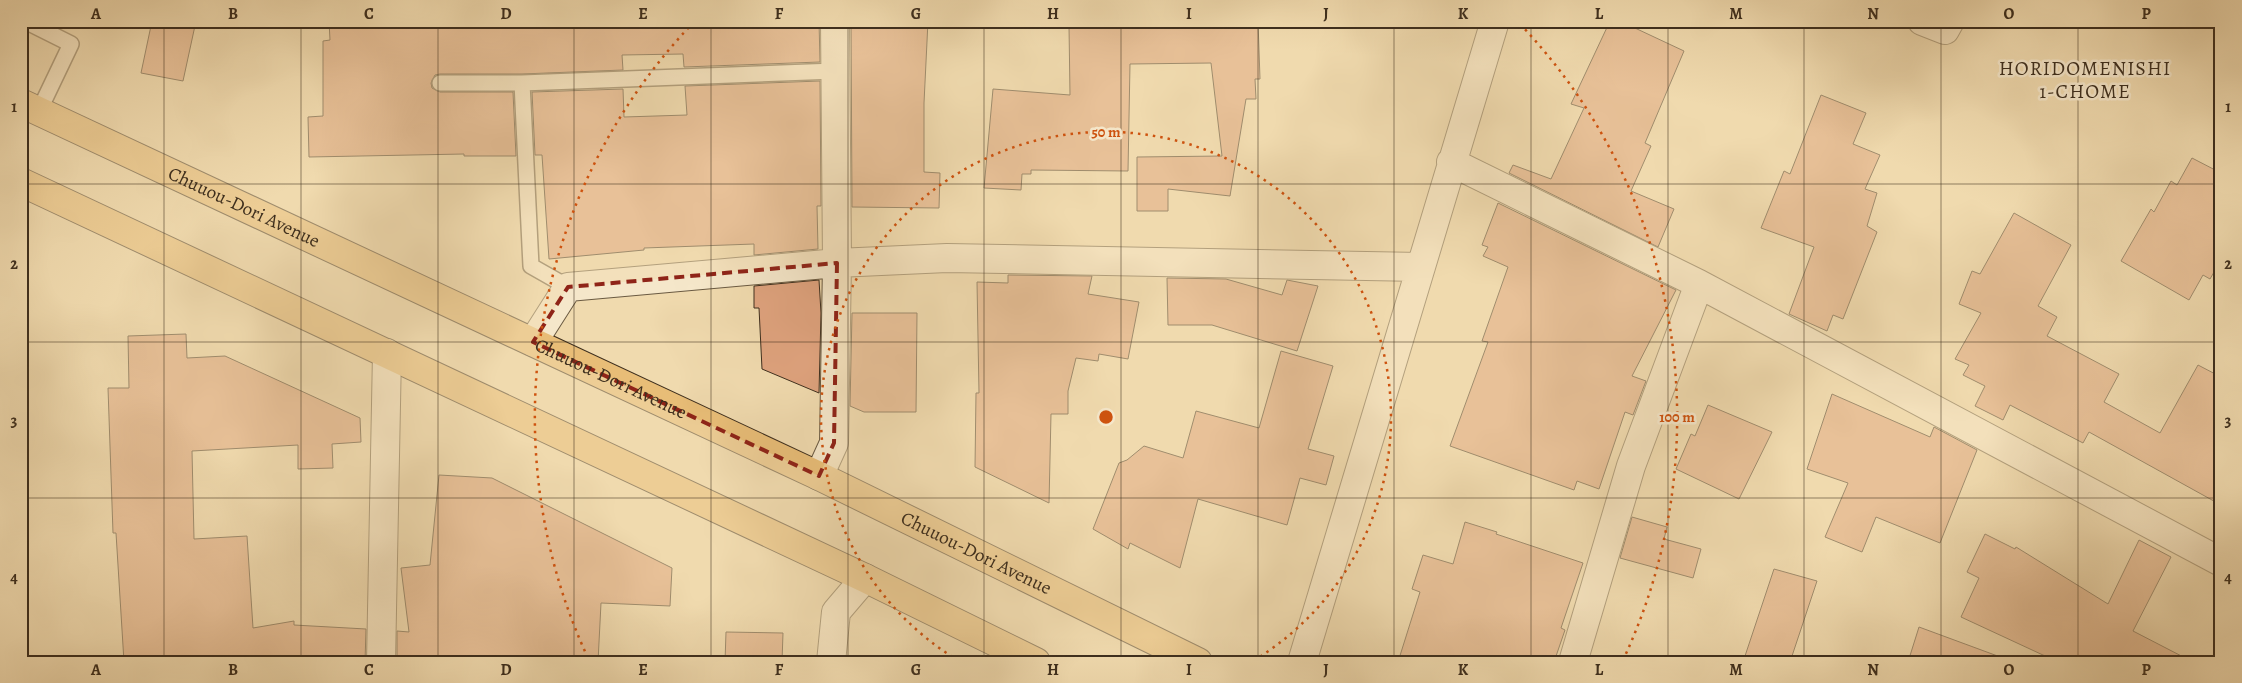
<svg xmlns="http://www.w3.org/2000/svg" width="2242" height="683" font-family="Alegreya,serif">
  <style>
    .building { fill: #dea27d; stroke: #3e2f1e }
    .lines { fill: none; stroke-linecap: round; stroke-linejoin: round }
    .lane-casing { stroke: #6a5a42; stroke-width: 18 }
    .street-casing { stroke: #6a5a42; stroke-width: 30 }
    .highway-casing { stroke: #3e2f1e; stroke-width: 30 }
    .lane { stroke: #f5e7ca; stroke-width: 15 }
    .street { stroke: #f5e7ca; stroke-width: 28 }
    .highway { stroke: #e8bd77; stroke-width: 28 }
    .marked { fill: none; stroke: #8f2418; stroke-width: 4; stroke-dasharray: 10 6; stroke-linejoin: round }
    .grid { fill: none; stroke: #3e2f1e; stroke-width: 1; stroke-opacity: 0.55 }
    .ring { fill: none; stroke: #ce530f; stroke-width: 2.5; stroke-dasharray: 2.5 5 }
    .labels { text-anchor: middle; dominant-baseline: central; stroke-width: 5; stroke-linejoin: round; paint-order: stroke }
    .street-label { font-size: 19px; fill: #3e2f1e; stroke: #f5e7ca }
    .neighbourhood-label { font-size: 20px; letter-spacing: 1px; fill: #3e2f1e; stroke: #f5e7ca }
    .centre { fill: #ce530f; stroke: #f5e7ca; stroke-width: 2.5 }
    .ring-label { font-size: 15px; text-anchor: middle; font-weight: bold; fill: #ce530f; stroke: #f5e7ca; stroke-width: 5; stroke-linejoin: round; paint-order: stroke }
    .neatline { fill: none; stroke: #3e2f1e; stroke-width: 2 }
    .grid-label { font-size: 16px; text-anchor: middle; font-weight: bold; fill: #3e2f1e }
  </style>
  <rect width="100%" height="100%" fill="#f0daae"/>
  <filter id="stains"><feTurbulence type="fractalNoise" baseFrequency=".004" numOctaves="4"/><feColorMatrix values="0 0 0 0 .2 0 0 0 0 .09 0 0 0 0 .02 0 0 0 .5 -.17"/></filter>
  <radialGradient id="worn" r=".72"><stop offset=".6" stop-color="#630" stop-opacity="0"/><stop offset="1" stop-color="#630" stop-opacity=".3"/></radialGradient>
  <path class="building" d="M152 21H196L183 81 141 73Z
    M329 21H819L820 62 684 67 683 54 622 55 623 70 522 74H440L435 75 431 83 432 88 440 92H513L516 156H464V154L309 157 308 117 323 116V41L330 40Z
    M851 21H928L924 103V172L940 173 939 208 852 207Z
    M1149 21H1258L1260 79H1255L1256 99H1246L1230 196 1168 189V211H1137V157L1222 156 1211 63 1130 64 1128 171 1031 170V174H1022L1021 190 984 188 993 89 1070 95 1069 26 1149 28Z
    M1610 21H1620L1684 51 1645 143 1651 146 1631 191 1674 209 1658 247 1509 173 1513 165 1551 179 1584 108 1571 104Z
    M820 81 821 206H817L818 249 754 255V244L644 248V250L549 259 542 155H535L532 92 623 89 624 117 687 115 685 86Z
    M1821 95 1866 113 1853 144 1880 155 1865 189 1877 193 1867 226 1877 232 1843 319 1833 315 1827 331 1789 314 1814 247 1761 228 1784 171 1790 174Z
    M2192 158 2221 173V260L2210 279 2203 275 2189 300 2121 261 2151 209 2154 212 2171 181 2177 185Z
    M1498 203 1676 290 1632 376 1646 381 1633 415 1625 412 1599 489 1577 481 1574 490 1450 446 1488 342 1482 341 1508 267 1483 256 1488 247 1482 245Z
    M2014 213 2071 245 2038 306 2057 317 2047 336 2119 374 2104 402 2160 433 2198 365 2221 377V505L2089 432 2083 443 2010 405 2003 420 1975 406 1985 386 1963 375 1969 365 1955 359 1981 313 1959 304 1972 271 1980 274Z
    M1008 275 1092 276 1088 294 1139 302 1128 359 1099 354 1098 361 1076 358 1068 391V414H1051L1049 503 975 467 976 393H979L977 282 1008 283Z
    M1167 278 1226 279 1282 295 1287 280 1318 286 1297 351 1212 325H1168Z
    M819 280 821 313 819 393 762 369 759 308H754V286Z
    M852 313H917L916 412H864L850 406Z
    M186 334 187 358 225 356 360 418 361 442 332 444 333 468 298 469V445L192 451 194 539 247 536 253 628 294 621V625L366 629 365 662H124L116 533H113L108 388H129L128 336Z
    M1281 351 1333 366 1308 449 1334 456 1326 485 1300 478 1287 525 1198 499 1180 568 1130 543 1128 549 1093 529 1119 463 1127 460 1144 446 1183 458 1196 411 1259 428Z
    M1832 394 1930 437 1934 427 1977 450 1940 543 1876 517 1862 552 1825 537 1848 483 1807 469Z
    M1708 405 1772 432 1739 499 1676 469 1691 434 1695 436Z
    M439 475 492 478 672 568 670 606 601 603 598 662H397V631L409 632 401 568 430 565Z
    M1632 517 1667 527 1664 539 1701 549 1693 578 1620 558Z
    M1465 522 1497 532 1496 534 1583 563 1561 628 1565 630 1554 662H1398L1420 592 1412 589 1423 555 1453 564Z
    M1985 534 2015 549 2016 547 2108 604 2139 540 2171 557 2133 631 2193 662H2058L1961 617 1979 578 1967 572Z
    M1774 569 1817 581 1790 662H1743Z
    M1919 627 2003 658 2002 662H1908Z
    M726 632 783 633 782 662H725Z"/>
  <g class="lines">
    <defs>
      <path id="lane" d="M25 21 71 44 39 111
        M440 83H522
        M568 287 531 266 522 83 835 71"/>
      <path id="street" d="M1922 21 1945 30 1950 21
        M1451 162 1699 284 2221 562
        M533 342 568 287 837 263 947 258 1421 267
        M819 476 834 443 837 263 835 21
        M381 662 387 353
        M831 662 836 612 865 578
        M1302 662 1495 21
        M1573 662 1631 466 1699 284"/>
      <g id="highway">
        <path id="s1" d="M21 103 819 476 1198 662"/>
        <path d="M21 182 865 578 1036 662"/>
      </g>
    </defs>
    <use href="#lane" class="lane-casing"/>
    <use href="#street" class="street-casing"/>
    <use href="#highway" class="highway-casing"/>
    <use href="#lane" class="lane"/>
    <use href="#street" class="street"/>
    <use href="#highway" class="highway"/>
  </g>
  <path d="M0 0H2242V683H0ZM837 263 834 443 819 476 533 342 568 287Z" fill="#f0daae" fill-opacity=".55" fill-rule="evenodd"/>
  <path class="marked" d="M837 263 834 443 819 476 533 342 568 287Z"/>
  <path class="grid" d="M164 21V662M301 21V662M438 21V662M574 21V662M711 21V662M848 21V662M984 21V662M1121 21V662M1258 21V662M1394 21V662M1531 21V662M1668 21V662M1804 21V662M1941 21V662M2078 21V662M21 184H2221M21 342H2221M21 498H2221"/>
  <g class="ring">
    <path d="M959 661A285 285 0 1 1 1253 661"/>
    <path d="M588 658A571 571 0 0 1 692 24M1520 24A571 571 0 0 1 1624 658"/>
  </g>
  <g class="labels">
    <g class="street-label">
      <text stroke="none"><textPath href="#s1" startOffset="246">Chuuou-Dori Avenue</textPath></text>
      <text stroke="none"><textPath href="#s1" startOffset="651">Chuuou-Dori Avenue</textPath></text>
      <text stroke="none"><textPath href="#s1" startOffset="1056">Chuuou-Dori Avenue</textPath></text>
    </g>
    <g class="neighbourhood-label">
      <text x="2085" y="68">HORIDOMENISHI<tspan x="2085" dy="23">1-CHOME</tspan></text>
    </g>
  </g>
  <circle cx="1106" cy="417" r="8" class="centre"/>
  <g class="ring-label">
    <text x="1106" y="137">50 m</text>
    <text x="1677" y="422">100 m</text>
  </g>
  <rect width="2242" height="683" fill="none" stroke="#f0daae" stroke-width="55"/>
  <rect x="28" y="28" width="2186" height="628" class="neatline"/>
  <g class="grid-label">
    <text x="96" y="19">A</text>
    <text x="233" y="19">B</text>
    <text x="369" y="19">C</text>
    <text x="506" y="19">D</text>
    <text x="643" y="19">E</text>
    <text x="779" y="19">F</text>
    <text x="916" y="19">G</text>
    <text x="1053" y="19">H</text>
    <text x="1189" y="19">I</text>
    <text x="1326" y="19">J</text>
    <text x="1463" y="19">K</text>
    <text x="1599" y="19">L</text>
    <text x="1736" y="19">M</text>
    <text x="1873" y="19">N</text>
    <text x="2009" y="19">O</text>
    <text x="2146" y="19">P</text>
    <text x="14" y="112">1</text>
    <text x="2228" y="112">1</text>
    <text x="14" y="269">2</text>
    <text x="2228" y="269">2</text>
    <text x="14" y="426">3</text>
    <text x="2228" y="426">3</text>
    <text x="14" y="583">4</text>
    <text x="2228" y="583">4</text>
    <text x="96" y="675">A</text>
    <text x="233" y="675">B</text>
    <text x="369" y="675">C</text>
    <text x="506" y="675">D</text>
    <text x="643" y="675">E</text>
    <text x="779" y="675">F</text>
    <text x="916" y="675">G</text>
    <text x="1053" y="675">H</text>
    <text x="1189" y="675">I</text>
    <text x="1326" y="675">J</text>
    <text x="1463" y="675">K</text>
    <text x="1599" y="675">L</text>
    <text x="1736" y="675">M</text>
    <text x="1873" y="675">N</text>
    <text x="2009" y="675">O</text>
    <text x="2146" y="675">P</text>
  </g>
  <rect width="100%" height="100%" filter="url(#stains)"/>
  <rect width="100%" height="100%" fill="url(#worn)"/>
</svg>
